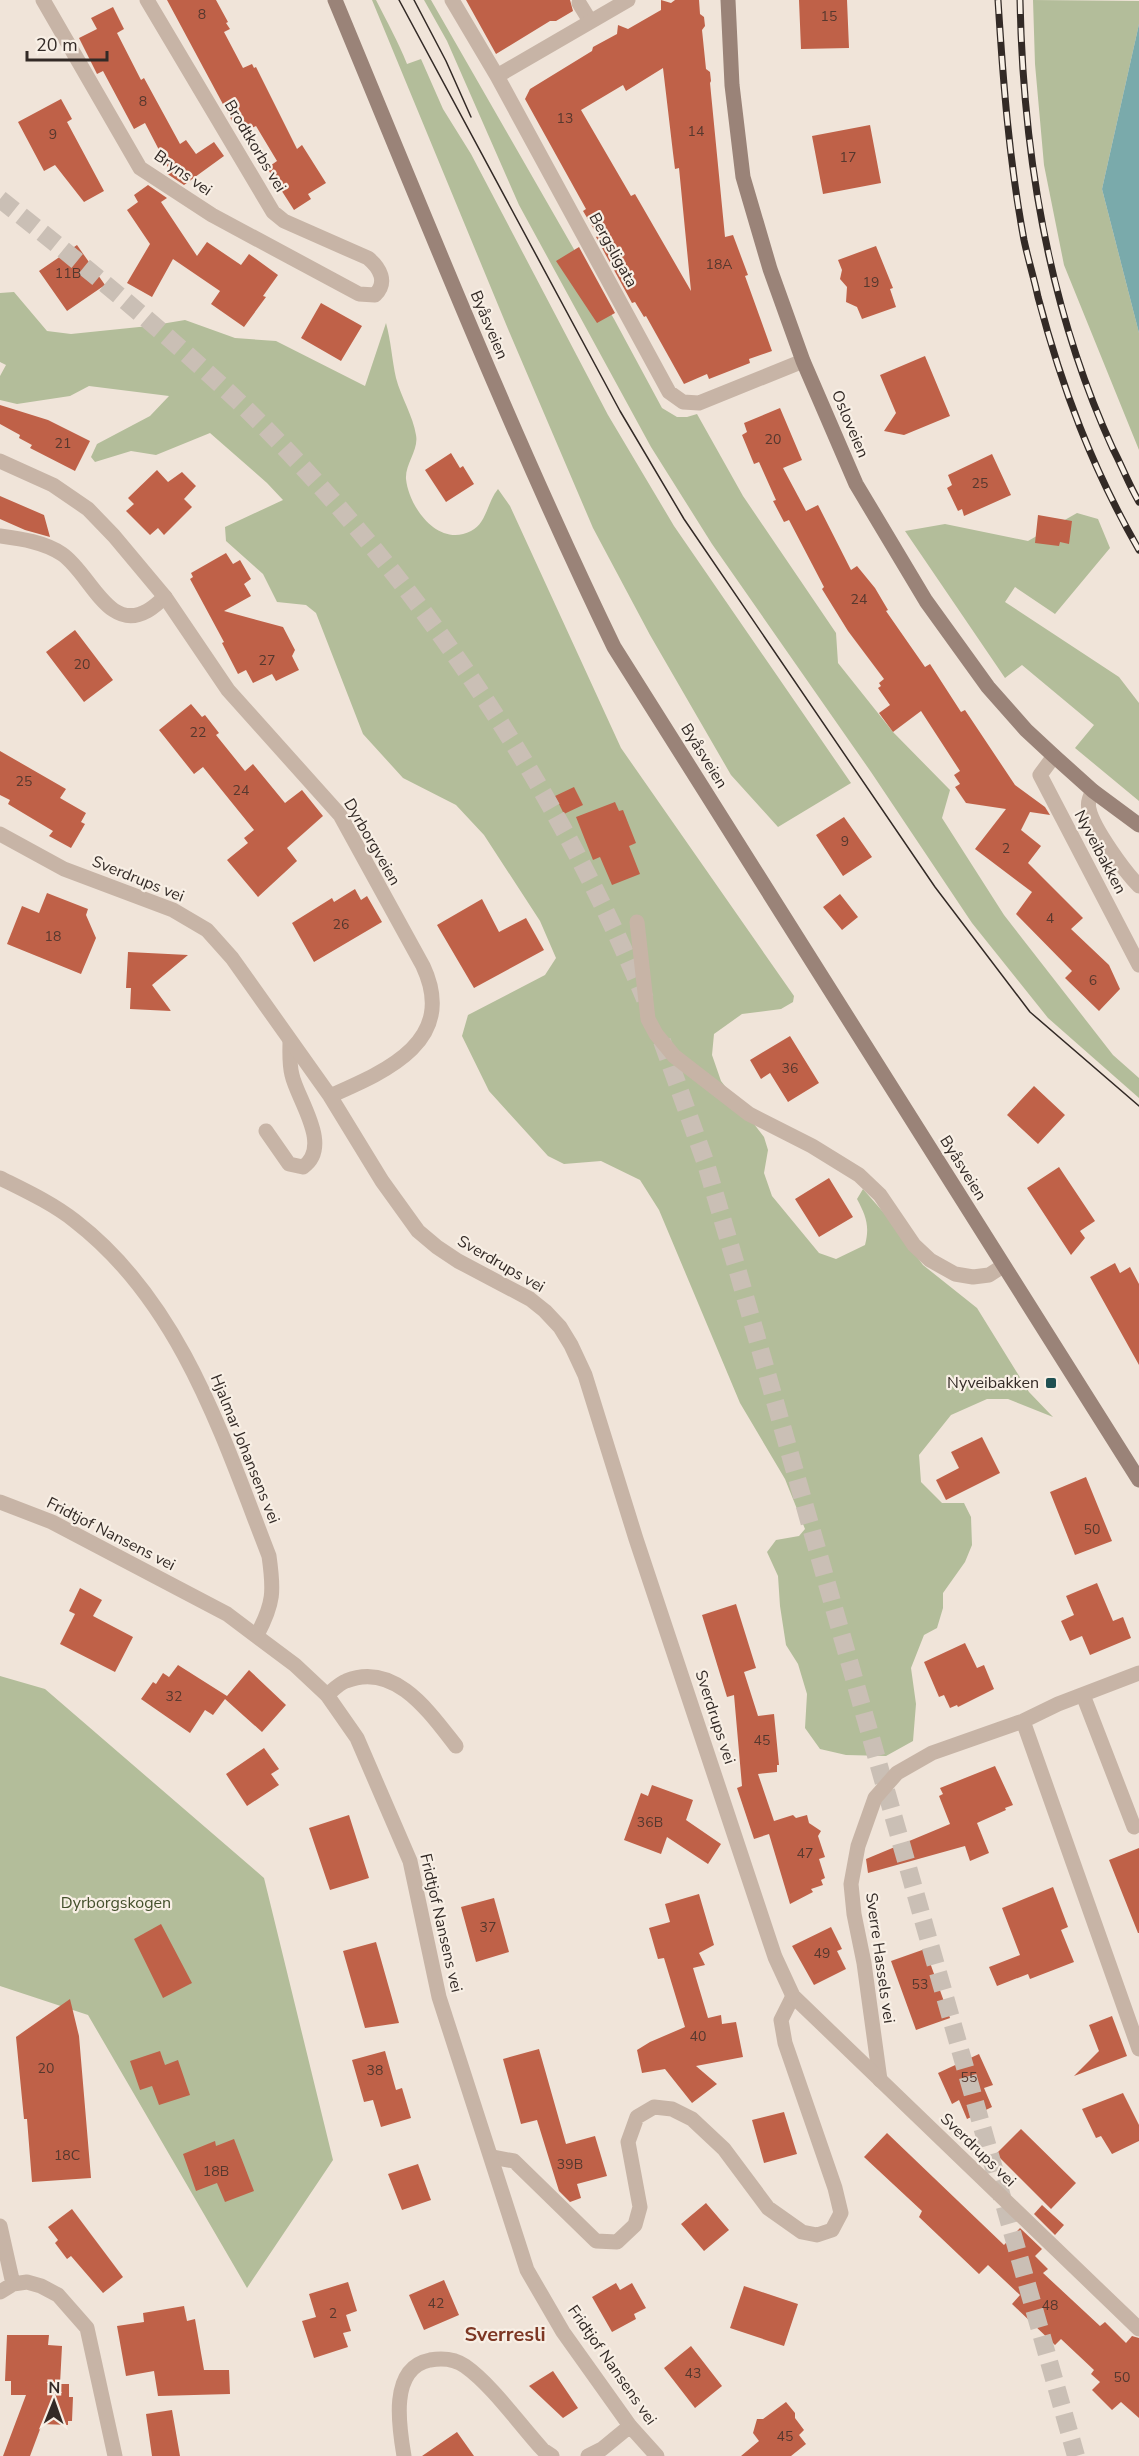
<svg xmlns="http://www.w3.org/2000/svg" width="1139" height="2456" font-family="'Nunito Sans',sans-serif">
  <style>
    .green { fill: #b3bd9a }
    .water { fill: #7aaaab }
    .building { fill: #bf6148; fill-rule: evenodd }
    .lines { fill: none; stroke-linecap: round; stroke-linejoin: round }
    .highway-tunnel { stroke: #cabfb5; stroke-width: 18; stroke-dasharray: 18 9; stroke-linecap: butt }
    .lane { stroke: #c7b4a6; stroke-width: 15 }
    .street { stroke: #c7b4a6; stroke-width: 15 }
    .secondary { stroke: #9a8378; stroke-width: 15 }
    .tram { stroke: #332a26; stroke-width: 1.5 }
    .rail-casing { stroke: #332a26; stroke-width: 7 }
    .rail { stroke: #f8efe5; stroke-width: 4.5; stroke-dasharray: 14; stroke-linecap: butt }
    .poi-dot { fill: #1f5052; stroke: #f8efe5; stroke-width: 2 }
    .labels { text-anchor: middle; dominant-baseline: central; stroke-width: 4.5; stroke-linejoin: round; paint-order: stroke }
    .number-label { font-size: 14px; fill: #56382e }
    .street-label { font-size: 16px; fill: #332a26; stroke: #f8efe5 }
    .poi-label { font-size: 16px; fill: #332a26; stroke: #f8efe5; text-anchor: end }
    .park-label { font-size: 16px; fill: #44502c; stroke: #f8efe5 }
    .quarter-label { font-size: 20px; font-weight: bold; fill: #7d3724; stroke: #f8efe5 }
  </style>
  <rect width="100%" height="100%" fill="#f0e4d9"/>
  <path class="green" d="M372 0H376C387 22 398 41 407 64L421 59 443 109 471 154 608 415 674 526 851 783 778 827 731 775 650 635 593 528 508 329Z
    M424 0H431L614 319 662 408 677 417H687L697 414 743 496 836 633 838 663 893 732 950 790 942 818 1004 915 1113 1055 1139 1078V1098L1048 1018 972 923 871 772 712 544 651 447 519 205 447 41Z
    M1033 0 1139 1V24L1102 189 1139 333V450L1064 265 1044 165 1035 64Z
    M14 292 47 331 71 334 149 326 185 320 235 338 276 341 365 386 386 323C391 341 392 360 396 378 401 397 413 416 416 435 419 450 405 464 406 479 409 508 439 548 471 531 487 523 487 502 498 489L510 506 621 748 794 996 793 1002 781 1009 742 1014 714 1034 712 1055 721 1081 764 1137 768 1150 764 1173 772 1196 819 1253 836 1259 865 1245C870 1226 866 1216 857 1199L863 1189 884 1213 923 1265 977 1308 1029 1392 1053 1417 1008 1399H987L951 1415 919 1455 921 1482 942 1503H964L971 1517 972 1545 965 1562 943 1593V1608L937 1628 924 1635 911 1668 916 1704 913 1741 886 1756 846 1755 820 1749 805 1728 807 1694 798 1664 786 1645 780 1606 778 1576 767 1552 776 1540 799 1536 805 1529 785 1479 740 1403 659 1210 640 1180 601 1161 564 1164 548 1156 489 1091 462 1036 468 1015 545 975 556 958 540 921 484 835 456 805 403 778 363 734 316 613 306 605 277 602 263 574 226 541 225 527 283 500 267 483 210 433 156 455 131 451 95 462 91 457 97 444 150 416 169 396 89 386 70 396 17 404 0 400V376L6 365 0 362V293Z
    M1077 513 1098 519 1110 548 1055 614 1015 587 1005 602 1119 677 1139 703V801L1075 748 1094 725 1022 665 1005 678 905 531 945 524 1028 541Z
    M0 1676 45 1689 264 1878 333 2160 247 2288 88 2015 0 1986Z"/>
  <path class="water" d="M1139 24V333L1102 189Z"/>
  <path class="building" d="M167 0H216L228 22 226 23 230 29 224 32 243 68 252 64 254 68 256 67 297 149 302 145 326 183 308 194 311 199 294 210 267 168 277 161 256 126 245 131 238 118 232 121Z
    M466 0H570L573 11 556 21H550L496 54Z
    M661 0 671 3 675 0H699L700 14 704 17 705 26 702 30 706 69 710 72 711 81 710 83 725 237 733 235 748 275 745 276 772 351 749 359 750 363 709 379 707 374 684 384 646 316 644 317 635 302 632 303 596 237 598 236 583 211 586 209 525 99 530 89 592 51 593 47 617 34 618 25 628 29 661 10ZM663 68 673 153 675 169 679 168 691 291 635 194 631 196 581 110 623 85 626 91Z
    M799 0H847L849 48 801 49Z
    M113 7 124 29 117 33 141 80 144 78 180 144 186 140 196 154 214 142 224 156 184 185 166 173 170 171 145 123 134 129 103 71 97 74 79 38 97 29 91 18Z
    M61 99 72 119 67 122 104 191 84 202 55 165 44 171 18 122Z
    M870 125 881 183 823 194 812 136Z
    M148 185 167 198 161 202 197 256 207 242 241 265 249 254 278 275 263 296 266 297 244 327 211 304 220 291 173 259 152 297 127 283 150 244 127 210 138 202 134 195Z
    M77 245 105 285 67 311 39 271Z
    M876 246 893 288 890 289 896 307 862 319 857 307 846 302 847 287 840 279 842 270 838 260Z
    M579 247 615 313 597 323 556 261Z
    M321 303 362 326 341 361 301 338Z
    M925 356 950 416 904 435 884 431 896 413 880 375Z
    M0 405 48 420 90 441 75 471 30 448 32 445 19 438 20 435 0 424Z
    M780 408 802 460 783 468 806 511 818 505 851 570 857 566 875 588 888 610 886 611 925 667 930 664 961 712 965 710 1015 785 1045 807 1050 815 1030 812 1021 830 1041 846 1028 863 1083 918 1071 929 1109 965 1120 989 1099 1011 1065 978 1072 971 1016 914 1032 892 975 849 1006 809 966 803 955 787 960 784 954 775 960 771 921 711 893 732 879 713 890 705 878 688 881 686 879 683 884 679 848 631 822 589 824 587 789 520 784 522 773 501 776 500 759 462 754 464 742 435 747 432 744 423Z
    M451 453 460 468 463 466 474 484 446 502 425 470Z
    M992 454 1011 495 964 516 962 509 958 511 947 488 952 485 948 475Z
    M157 470 168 482 182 472 196 486 184 499 192 507 164 535 158 528 150 535 126 511 134 504 128 498Z
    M0 496 44 515 50 537 25 530 0 519Z
    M1038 515 1072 521 1069 544 1060 542 1059 546 1035 543Z
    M226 553 233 564 240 560 251 579 244 584 251 596 224 611 283 627 295 650 292 656 299 670 276 681 272 674 253 683 246 670 238 674 222 643 224 642 190 579 193 577 191 573Z
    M75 630 113 680 84 702 46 652Z
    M191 704 202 717 205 715 219 733 216 735 245 771 253 764 285 803 302 790 323 816 287 848 297 861 258 897 227 860 248 843 244 838 254 830 203 767 194 774 159 730Z
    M0 751 66 789 60 798 86 813 81 822 85 824 71 848 49 836 53 831 8 804 10 800 0 795Z
    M574 787 583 805 564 814 555 796Z
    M615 802 619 811 623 810 636 843 629 846 640 874 612 885 600 857 593 860 576 817Z
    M844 817 872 857 843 876 816 835Z
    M355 889 361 900 367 896 382 922 314 962 292 923 332 898 334 902Z
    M47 893 88 909 86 915 96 938 81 974 7 944 22 906 39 913Z
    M840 894 858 917 842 930 823 907Z
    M482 899 499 932 526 918 544 950 474 988 437 925Z
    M128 952 188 955 152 985 171 1011 130 1009 131 988H126Z
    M790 1036 819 1083 788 1102 770 1073 761 1079 750 1060Z
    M1034 1086 1065 1115 1038 1144 1007 1115Z
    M1059 1167 1095 1221 1080 1231 1085 1238 1071 1255 1027 1188Z
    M829 1178 853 1217 819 1237 795 1199Z
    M1115 1263 1120 1273 1130 1267 1139 1284V1365L1090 1277Z
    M982 1437 1000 1473 946 1500 936 1480 959 1468 951 1452Z
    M1086 1477 1112 1541 1075 1555 1050 1492Z
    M1097 1583 1113 1621 1123 1617 1131 1638 1090 1655 1082 1636 1070 1641 1061 1621 1074 1615 1066 1596Z
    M80 1588 102 1600 93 1616 133 1637 115 1672 60 1644 75 1614 69 1611Z
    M736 1604 756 1668 744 1672 758 1716 774 1714 779 1765H777V1772L758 1774 774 1821 793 1815 796 1818 807 1815 809 1823 821 1831 818 1836 825 1857 819 1859 825 1878 821 1880 823 1885 811 1889 813 1892 790 1904 769 1834 754 1839 737 1788 742 1786 734 1695 727 1697 702 1615Z
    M965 1643 977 1668 984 1665 994 1689 958 1707 957 1705 950 1708 944 1695 939 1697 924 1662Z
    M178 1665 227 1696 249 1670 286 1705 262 1732 225 1699 213 1715 205 1710 190 1733 141 1699 153 1682 156 1684 163 1673 169 1677Z
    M264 1748 279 1769 271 1774 279 1785 247 1806 226 1774Z
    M995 1766 1013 1805 1005 1808 1006 1810 977 1823 989 1853 970 1861 965 1846 868 1873 866 1859 950 1824 939 1796 943 1794 940 1788Z
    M652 1785 693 1800 686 1820 721 1844 708 1864 667 1837 661 1854 624 1840 641 1793 648 1796Z
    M349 1815 369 1878 330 1890 309 1828Z
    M1139 1848V1933H1138L1109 1860Z
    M1053 1887 1068 1927 1061 1930 1074 1962 1030 1979 1028 1974 997 1986 989 1967 1020 1955 1002 1908Z
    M699 1894 714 1945 699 1953 705 1965 693 1968 708 2018 721 2015 722 2024 736 2022 743 2057 696 2066 717 2084 692 2103 665 2069 642 2073 637 2050 650 2042 685 2027 664 1958 658 1959 649 1928 670 1922 665 1904Z
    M494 1898 509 1952 476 1962 461 1907Z
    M161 1924 192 1983 163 1998 134 1939Z
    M831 1927 842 1949 837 1951 846 1969 814 1985 792 1946Z
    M376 1942 399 2023 365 2028 343 1951Z
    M925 1949 950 2018 916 2030 891 1961Z
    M70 1999 79 2036 91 2178 32 2182 27 2119H24L16 2037Z
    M1112 2016 1127 2056 1074 2076 1099 2051 1089 2025Z
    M539 2049 566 2144 595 2136 607 2176 577 2184 581 2198 570 2202 559 2191 537 2120 521 2124 503 2059Z
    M160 2051 165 2065 178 2060 190 2095 159 2105 152 2086 140 2090 130 2061Z
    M385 2051 396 2090 402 2088 411 2118 381 2127 373 2100 364 2102 352 2060Z
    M979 2054 993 2085 984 2088 992 2107 967 2119 959 2100 952 2104 938 2073Z
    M1123 2093 1139 2125V2141L1112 2154 1101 2136 1096 2138 1082 2109Z
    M784 2112 797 2154 764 2163 752 2120Z
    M1021 2129 1076 2183 1051 2209 996 2154Z
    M887 2133 1004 2245 1020 2228 1042 2249 1035 2256 1048 2269 1043 2273 1100 2326 1105 2322 1126 2343 1132 2336 1139 2338V2418L1121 2402 1112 2410 1092 2390 1100 2382 1091 2374 1094 2370 1061 2339 1055 2345 1012 2304 1020 2295 988 2265 979 2274 919 2217 922 2211 864 2157Z
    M234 2139 254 2191 225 2202 217 2183 196 2191 183 2154 215 2141 216 2146Z
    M418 2164 431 2200 402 2210 388 2174Z
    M706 2203 729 2230 704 2251 681 2224Z
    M1042 2205 1064 2225 1055 2235 1034 2214Z
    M72 2209 123 2277 103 2293 71 2256 67 2259 55 2243 58 2240 48 2227Z
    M444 2280 459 2315 424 2330 409 2295Z
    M348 2282 357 2311 346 2315 351 2331 343 2333 348 2347 314 2358 302 2321 316 2317 309 2294Z
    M616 2283 620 2290 632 2283 646 2308 634 2314 636 2319 612 2332 592 2297Z
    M744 2286 798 2304 784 2346 730 2328Z
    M184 2306 187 2321 195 2319 204 2370H229L230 2394 158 2396 154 2371 126 2376 117 2326 144 2322 143 2313Z
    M7 2335H49L48 2345 62 2346 60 2384H69V2397H73L72 2421H68V2425L42 2424 30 2456H3L26 2395H11V2381H5Z
    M691 2346 722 2386 695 2408 664 2368Z
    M553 2371 578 2408 563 2418 529 2386Z
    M786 2402 795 2413V2418L804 2430 799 2435 806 2444 791 2456H741L759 2441 753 2433 757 2419H763Z
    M172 2410 180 2456H152L146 2414Z
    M457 2432 474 2456H422Z"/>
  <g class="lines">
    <path class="highway-tunnel" d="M0 199C82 264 163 330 239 402 412 570 552 776 645 999
      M662 1041 706 1164 738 1272 1076 2456"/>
    <path class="lane" d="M579 3 590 21
      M0 536C22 539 44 542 62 554 90 573 108 633 147 611 153 608 159 602 165 597
      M1093 791C1090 796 1087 802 1089 809 1093 828 1125 872 1139 886
      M637 922 648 1019 656 1034 674 1056 749 1114 812 1146 859 1175 880 1195 914 1245 930 1260 955 1274 973 1277 989 1275 1003 1266
      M266 1131 289 1164 303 1167C333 1146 297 1099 292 1075 289 1064 290 1052 290 1041
      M327 1695C333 1690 340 1683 346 1681 395 1661 430 1713 456 1746
      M1083 1695 1134 1827
      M1023 1721 1139 2049
      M880 2080 864 1963 854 1914 851 1884 858 1846 875 1798 897 1773 932 1753 1023 1721 1058 1704 1139 1673
      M492 2157 514 2161 596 2241 617 2242 635 2225 640 2207 628 2142 637 2117 654 2107 672 2109 692 2119 724 2149 768 2208 802 2232 817 2235 832 2230 841 2213 835 2188 785 2043 781 2020 793 1996"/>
    <path class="street" d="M43 0 140 168 212 215 359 294 375 295C388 282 380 268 368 258L284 221 273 212 147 0
      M452 0 497 76 669 392 683 402 699 403 803 361
      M497 76 628 0
      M0 461 53 485 88 509 114 536 165 597 228 690 340 815 423 966C458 1041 387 1071 330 1096
      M1054 756 1040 775 1139 965
      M0 834 64 869 173 910 207 930 232 958 330 1096 382 1181 418 1231 437 1247 458 1261 530 1299 545 1311 560 1327 571 1345 585 1375 636 1539 775 1957 793 1996 1139 2329
      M0 1178C26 1191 52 1203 75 1221 181 1303 222 1435 269 1556 274 1591 274 1603 257 1635
      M0 1502 52 1522 227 1614 295 1665 327 1695 357 1738 410 1861 439 1997 527 2270 563 2332 630 2426 657 2456
      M0 2226 13 2284
      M0 2292 13 2284 27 2282 41 2286 58 2295 87 2328 115 2456
      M404 2456C399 2427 389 2368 430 2360 442 2358 455 2359 465 2366 492 2385 520 2425 543 2450L552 2456
      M588 2456 602 2449 630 2426"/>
    <path class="secondary" d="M335 0C425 217 512 436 614 647L1139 1480
      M728 0 732 85 743 177 770 269 803 361 856 484 926 601 988 687 1026 730 1054 756 1093 791 1139 825"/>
    <path class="tram" d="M399 0 620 411 684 519 935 887 1030 1012 1139 1106
      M414 0 446 61 471 117"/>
    <defs>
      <path id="rail" d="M998 0C1003 80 1009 160 1024 240 1028 259 1034 278 1038 297 1062 388 1092 468 1139 550
        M1020 0C1023 152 1049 310 1113 449 1122 466 1129 485 1139 502"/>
    </defs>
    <use href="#rail" class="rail-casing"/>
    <use href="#rail" class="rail"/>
  </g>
  <rect class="poi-dot" x="1045" y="1377" width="12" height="12" rx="3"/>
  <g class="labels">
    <g class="number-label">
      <text x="202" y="14">8</text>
      <text x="829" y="16">15</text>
      <text x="143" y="101">8</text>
      <text x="565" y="118">13</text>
      <text x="696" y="131">14</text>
      <text x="53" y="134">9</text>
      <text x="848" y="157">17</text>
      <text x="719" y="264">18A</text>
      <text x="68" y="273">11B</text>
      <text x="871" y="282">19</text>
      <text x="773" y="439">20</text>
      <text x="63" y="443">21</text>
      <text x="980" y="483">25</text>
      <text x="859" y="599">24</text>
      <text x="267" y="660">27</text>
      <text x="82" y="664">20</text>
      <text x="198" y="732">22</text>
      <text x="24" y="781">25</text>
      <text x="241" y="790">24</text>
      <text x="845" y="841">9</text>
      <text x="1006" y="848">2</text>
      <text x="1050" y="918">4</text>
      <text x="341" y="924">26</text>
      <text x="53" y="936">18</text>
      <text x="1093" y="980">6</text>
      <text x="790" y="1068">36</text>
      <text x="1092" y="1529">50</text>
      <text x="174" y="1696">32</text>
      <text x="762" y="1740">45</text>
      <text x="650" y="1822">36B</text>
      <text x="805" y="1853">47</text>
      <text x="488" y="1927">37</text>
      <text x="822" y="1953">49</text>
      <text x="920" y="1984">53</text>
      <text x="698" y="2036">40</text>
      <text x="46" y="2068">20</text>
      <text x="375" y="2070">38</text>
      <text x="969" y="2077">55</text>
      <text x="67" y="2155">18C</text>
      <text x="570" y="2164">39B</text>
      <text x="216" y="2171">18B</text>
      <text x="436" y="2303">42</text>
      <text x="1050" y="2305">48</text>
      <text x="333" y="2313">2</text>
      <text x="693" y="2373">43</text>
      <text x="1122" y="2377">50</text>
      <text x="785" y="2436">45</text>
    </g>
    <g class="street-label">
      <text transform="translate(255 146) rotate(59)">Brodtkorbs vei</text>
      <text transform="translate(183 173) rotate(35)">Bryns vei</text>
      <text transform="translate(613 250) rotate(61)">Bergsligata</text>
      <text transform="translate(489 325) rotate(67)">Byåsveien</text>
      <text transform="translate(850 424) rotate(67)">Osloveien</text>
      <text transform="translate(704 756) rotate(58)">Byåsveien</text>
      <text transform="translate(372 842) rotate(60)">Dyrborgveien</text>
      <text transform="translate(1100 852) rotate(62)">Nyveibakken</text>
      <text transform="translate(138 879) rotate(22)">Sverdrups vei</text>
      <text transform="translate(963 1168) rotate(58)">Byåsveien</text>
      <text transform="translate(501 1264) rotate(30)">Sverdrups vei</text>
      <text transform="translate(245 1449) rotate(68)">Hjalmar Johansens vei</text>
      <text transform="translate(111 1534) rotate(27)">Fridtjof Nansens vei</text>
      <text transform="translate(715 1717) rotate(72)">Sverdrups vei</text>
      <text transform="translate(441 1923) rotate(77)">Fridtjof Nansens vei</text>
      <text transform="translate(880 1958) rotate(82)">Sverre Hassels vei</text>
      <text transform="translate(978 2150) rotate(44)">Sverdrups vei</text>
      <text transform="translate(612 2365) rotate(55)">Fridtjof Nansens vei</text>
    </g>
    <g class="poi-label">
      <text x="1039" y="1383">Nyveibakken</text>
    </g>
    <g class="park-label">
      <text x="116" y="1903">Dyrborgskogen</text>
    </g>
    <g class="quarter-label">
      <text x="505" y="2334">Sverresli</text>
    </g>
  </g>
  <g transform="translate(54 2402) rotate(1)" stroke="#f8efe5" stroke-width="4.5" paint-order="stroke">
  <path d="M0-4.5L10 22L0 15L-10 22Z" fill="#332a26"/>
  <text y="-9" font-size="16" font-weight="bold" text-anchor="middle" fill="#332a26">N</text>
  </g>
  <path d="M27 51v9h80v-9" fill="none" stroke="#332a26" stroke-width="3"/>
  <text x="36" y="51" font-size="18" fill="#332a26" stroke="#f8efe5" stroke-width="4.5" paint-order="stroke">20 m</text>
</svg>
